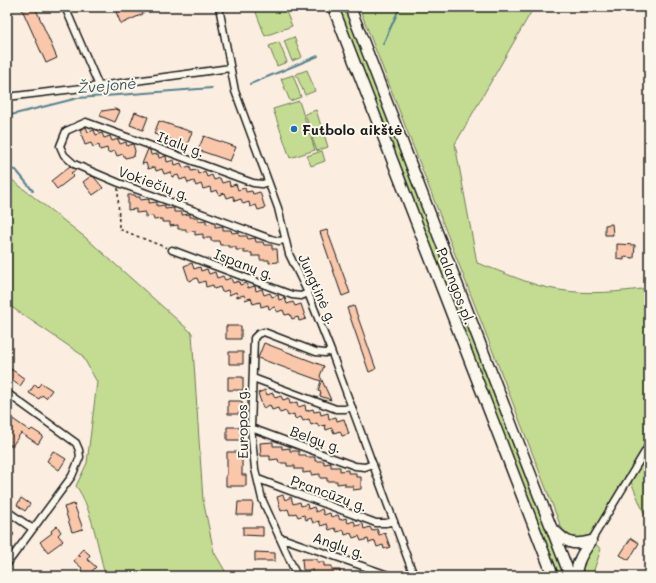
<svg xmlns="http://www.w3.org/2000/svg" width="656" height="583" font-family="Mali,sans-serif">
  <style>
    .green { fill: #c3dc92; stroke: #707c57 }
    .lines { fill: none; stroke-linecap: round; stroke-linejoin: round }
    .stream { stroke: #56828f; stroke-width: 2 }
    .building { fill: #fac7ab; stroke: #1c1c1c }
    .minor-casing { stroke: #1c1c1c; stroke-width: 9 }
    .trunk-casing { stroke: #1c1c1c; stroke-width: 13 }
    .path { stroke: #1c1c1c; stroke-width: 1.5; stroke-dasharray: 3 3; stroke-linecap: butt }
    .minor { stroke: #fbf7ec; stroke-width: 6 }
    .trunk { stroke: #fbf7ec; stroke-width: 10 }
    .poi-dot { fill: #1f6fb2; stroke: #fbf7ec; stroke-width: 1.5 }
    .labels { text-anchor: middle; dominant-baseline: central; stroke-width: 4; stroke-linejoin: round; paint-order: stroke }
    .poi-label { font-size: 14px; font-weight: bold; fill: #1c1c1c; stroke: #fbf7ec; text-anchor: start }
    .street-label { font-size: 14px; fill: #1c1c1c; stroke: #fbf7ec }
    .water-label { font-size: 15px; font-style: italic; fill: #3e585f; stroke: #fbf7ec }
  </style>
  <rect width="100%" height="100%" fill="#fbeddf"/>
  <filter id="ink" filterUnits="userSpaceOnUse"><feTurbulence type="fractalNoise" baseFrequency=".025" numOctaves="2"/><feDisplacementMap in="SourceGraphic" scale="8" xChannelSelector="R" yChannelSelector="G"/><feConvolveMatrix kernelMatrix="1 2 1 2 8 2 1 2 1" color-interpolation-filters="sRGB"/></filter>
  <g filter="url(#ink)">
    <path class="green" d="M254 7H284L292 26 265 36Z
      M338 7H345L564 576H559Z
      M359 7H534L455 144 477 263C504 272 531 286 559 290 590 295 619 292 649 288V438L593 531C581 547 572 539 561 527Z
      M294 37 302 57 292 61 284 41Z
      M279 42 287 62 277 66 269 46Z
      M307 70 315 91 305 95 296 74Z
      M293 75 301 97 290 101 281 79Z
      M299 101 315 150 290 158 273 109Z
      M316 110 323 132 312 136 305 114Z
      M324 134 328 147 317 151 312 138Z
      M322 151 325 161 311 166 307 156Z
      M7 176 86 238 192 333 203 500 214 552 228 576H105C99 551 91 505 76 486L87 463 97 382 82 355 7 304Z
      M649 453V525L631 482Z
      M595 544 601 549 592 576H580C582 562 585 554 595 544Z"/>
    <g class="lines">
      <path class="stream" d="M383 44 400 7
        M250 84 318 56
        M7 116 78 98 212 88
        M7 169 16 170 33 191"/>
    </g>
    <path class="building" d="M21 7H35L57 58 46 63Z
      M114 7H140L143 14 121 24Z
      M115 109 120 111 115 122 100 116 102 111Z
      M135 112 148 117 143 130 130 125Z
      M159 121 192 132 187 145 154 134Z
      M86 127 88 132 94 130 96 135 102 133 104 138 110 136 112 141 118 139 120 144 126 142 127 146 133 144 135 151 134 156 125 158 123 154 117 156 115 151 108 153 107 148 100 150 99 145 93 147 91 143 85 145 80 130Z
      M204 136 236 147 230 161 198 150Z
      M148 149 150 150 151 155 158 154 159 158 166 156 167 162 174 160 175 165 181 163 183 168 190 166 191 171 197 170 198 174 205 171 207 177 212 175 214 180 220 178 222 183 229 181 230 186 236 184 238 190 245 188 246 192 252 191 253 194 260 192 265 208 258 210 256 205 250 207 249 202 243 204 241 199 235 201 233 196 227 198 225 193 219 195 217 190 211 192 210 187 203 189 201 184 196 186 194 181 188 183 186 178 180 180 178 175 172 177 171 172 164 174 162 169 156 171 155 167 148 169 146 163 142 164Z
      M70 166 76 170 71 173 74 176 57 189 51 181Z
      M91 176 94 177 103 188 93 195 83 182Z
      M128 195H135L136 197H140V200L149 199V203L157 202V206L165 205V209L174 208V212H182V215L190 214V217H198V221L206 220V224L215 223V227L223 226V230H231L232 233 239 232V236H247L248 239 255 238 256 242H263L264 245H272V249H277L278 262 269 263V260H260V256H252V253H244V250H236V247H228V245H220L219 241H211V238H203V234L195 235V231L186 232V229H178V225L170 226V222H162V219L154 220 153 216 145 217V212L136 213V209L128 210Z
      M612 224 613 235H605V225Z
      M327 230 350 293 342 296 320 232Z
      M617 244 635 245 634 258 624 257V260L617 259Z
      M192 263 194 269 200 267 201 271 207 269 209 274 215 272 217 278 223 276 225 280 231 278 233 283 239 281 240 285 246 283 248 288 255 286 256 291 262 289 264 295 270 293 272 297 278 295 279 300 285 298 287 304 293 302 295 306 301 304 306 319 299 321 298 317 292 319 290 314 285 315 283 310 277 312 275 307 269 309 268 305 261 307 260 302 253 304 251 298 245 300 244 295 237 297 236 292 229 295 228 290 222 292 220 287 214 289 213 285 206 287 205 281 199 283 197 278 189 281 184 266Z
      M354 306 376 369 369 372 347 308Z
      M226 326H241V339H226Z
      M264 343 324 366 320 376 331 400 320 396 321 392 318 391 321 381 258 358Z
      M229 352H243V364H229Z
      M11 369 25 379 20 386 7 377Z
      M228 377H243V390H228Z
      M41 383 52 390 46 398 42 395 39 399 29 393 35 384 38 387Z
      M265 390 267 395 273 393 275 398 281 396 283 400 289 398 290 404 297 402 298 407 305 405 306 411 313 409 314 412 320 411 321 415 328 413 329 419 336 417 337 421 344 419 349 434 342 436 340 431 334 433 332 428 326 430 325 425 319 427 317 423 311 425 309 419 303 421 301 417 295 419 294 414 288 416 286 411 280 413 278 408 272 410 270 405 263 408 258 393Z
      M228 401H242V414H228Z
      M7 415 30 431 32 429 43 436 38 444 21 433 12 446 7 443Z
      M227 427H241V440H227Z
      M273 442V446H282V449L290 448V451H299V455H306V457H315V461H324V464L331 463V467H340V471L348 470V473H356V477H361V489L353 490V486H345V483L337 484V481H327V478H320V474L311 475V472L303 473V469H295V466H287V463H279L278 459 270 460V456H261L260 443Z
      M53 451 66 459 59 470 47 461Z
      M227 452H242V475H246V486H226V475H227Z
      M283 495 285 500 291 497 293 504 300 502 301 506 307 504 308 509 314 507 316 512 322 509 324 515 330 513 331 517 338 515 340 520 346 518 348 523 354 521 356 526 363 524 364 529 370 527 372 531 377 529 379 535 385 533 390 547 384 549 383 545 377 547 375 541 369 543 368 539 361 541 359 536 353 538 351 533 345 535 344 530 337 532 335 528 329 530 327 524 321 526 319 521 313 523 311 518 306 520 304 515 298 517 296 513 290 515 288 509 281 511 277 497Z
      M21 498 30 504 25 511 17 505Z
      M238 502H253L252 515H237Z
      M74 504 83 529 72 532 64 507Z
      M57 526 61 532 58 535 63 541 48 552 40 542 52 533 51 531Z
      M243 527H263V536L243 535Z
      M7 529 14 534 7 545Z
      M631 538 639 543 629 560 620 555Z
      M83 549 90 555 87 559 96 567 92 571 94 574 92 576 90 574 88 576H80L83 572 81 570 82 568 74 561 79 554 80 557 79 553Z
      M255 552 275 553V561H255Z
      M302 559H317V562H324V566H332V570H340V576H321V574H313V570H303Z"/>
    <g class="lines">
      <defs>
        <path id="minor" d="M65 7 99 86
          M219 7 235 91 278 208 289 254 308 293 331 351 414 576
          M7 97 99 86 230 68
          M268 182 262 184 253 183 86 122 66 131 60 146 64 155 74 164 119 183 271 239 279 241 285 240
          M172 250 292 295 301 296 308 293
          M253 378 336 409H345L352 407
          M7 393 76 443 79 450 80 457 72 476 7 564
          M251 428 355 466 365 467 373 464
          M258 479 376 523H386L394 521
          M7 511 33 529
          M279 537 391 576
          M591 541 649 445
          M297 576 262 499 255 469 251 428 254 338 258 334 264 332 316 352 325 353 331 351"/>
        <path id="trunk" d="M333 7 553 576
          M350 7 570 576
          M554 530C567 543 572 546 591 541
          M576 576C577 561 582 554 591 541"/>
      </defs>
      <use href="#minor" class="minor-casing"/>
      <use href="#trunk" class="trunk-casing"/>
      <path class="path" d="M118 188 119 229 167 248"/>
      <use href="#minor" class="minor"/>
      <use href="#trunk" class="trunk"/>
    </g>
  </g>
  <circle class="poi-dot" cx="294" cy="129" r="4"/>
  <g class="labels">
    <g class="poi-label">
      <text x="302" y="129">Futbolo aikštė</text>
    </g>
    <g class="street-label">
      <text transform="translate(181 144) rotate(20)">Italų g.</text>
      <text transform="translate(154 183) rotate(20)">Vokiečių g.</text>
      <text transform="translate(244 264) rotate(21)">Ispanų g.</text>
      <text transform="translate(456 286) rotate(69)">Palangos pl.</text>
      <text transform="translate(318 289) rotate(66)">Jungtinė g.</text>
      <text transform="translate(242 423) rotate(-91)">Europos g.</text>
      <text transform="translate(316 439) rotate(20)">Belgų g.</text>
      <text transform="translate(329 493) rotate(20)">Prancūzų g.</text>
      <text transform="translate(339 545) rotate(19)">Anglų g.</text>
    </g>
    <g class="water-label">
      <text transform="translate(107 85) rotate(-5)">Žvejonė</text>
    </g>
  </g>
  <rect width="656" height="583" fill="none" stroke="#fbf7ec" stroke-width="24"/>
  <rect x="12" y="12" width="632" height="559" fill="none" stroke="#1c1c1c" stroke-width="1.5" filter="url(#ink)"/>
</svg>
